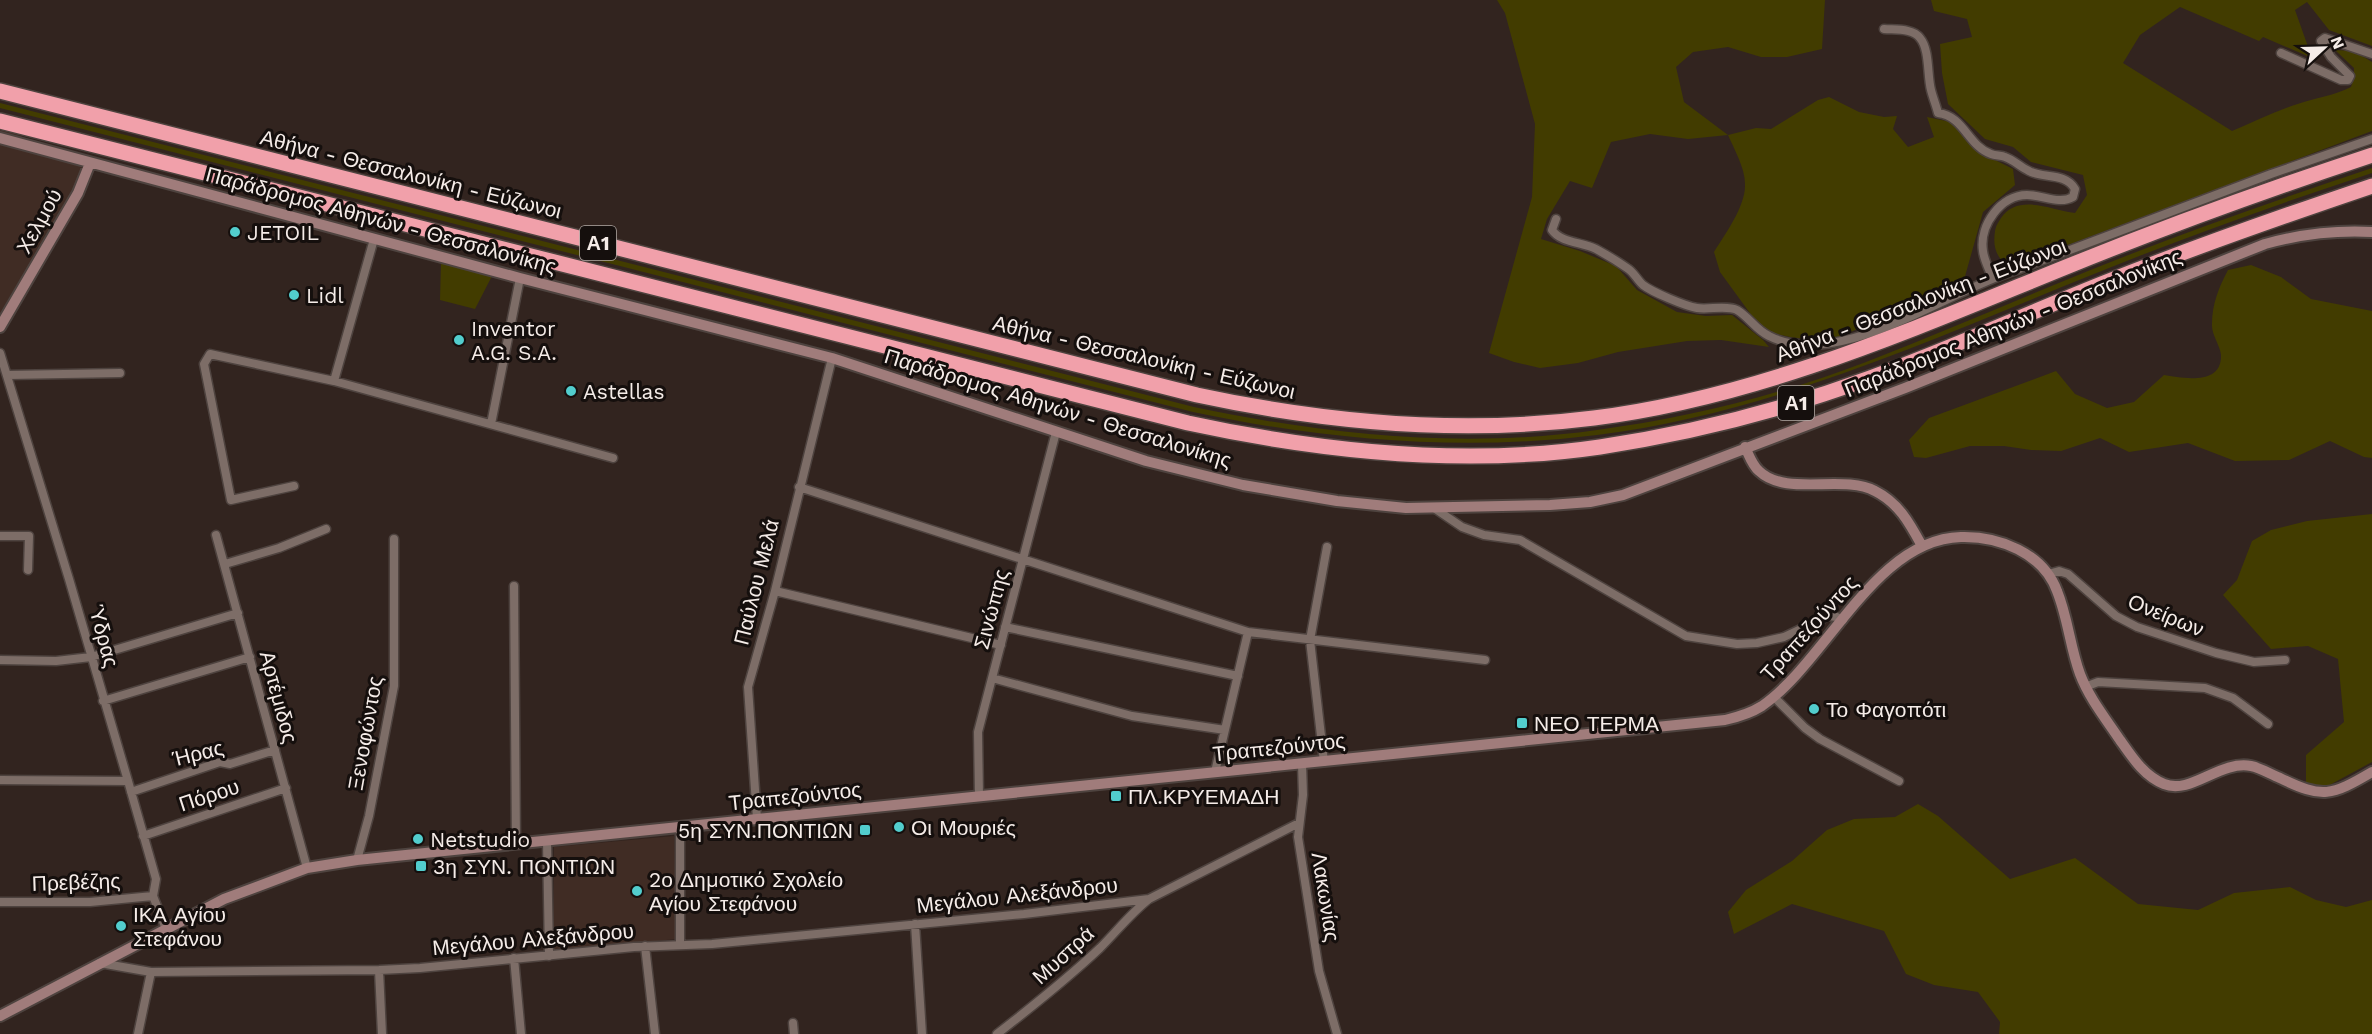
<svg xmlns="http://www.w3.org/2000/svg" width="2372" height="1034" font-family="'Work Sans',sans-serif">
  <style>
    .built { fill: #402c24 }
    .green { fill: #423c00 }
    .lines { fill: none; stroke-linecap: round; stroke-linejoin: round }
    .street-casing { stroke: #4e433f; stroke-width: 11 }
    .secondary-casing { stroke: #4e433f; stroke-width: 14 }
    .highway-casing { stroke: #4e433f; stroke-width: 18 }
    .street { stroke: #7d6d67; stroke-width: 8 }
    .secondary { stroke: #a07c7b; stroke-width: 10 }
    .highway { stroke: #f1a0aa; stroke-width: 15 }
    .poi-dot { fill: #52cdcd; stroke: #150f0d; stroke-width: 2 }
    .labels { text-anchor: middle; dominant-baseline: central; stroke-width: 6; stroke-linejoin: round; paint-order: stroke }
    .shield { fill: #150f0d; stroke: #b2aaa6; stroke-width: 1.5 }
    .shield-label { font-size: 20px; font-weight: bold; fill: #f5ece8 }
    .street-label { font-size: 21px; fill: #f5ece8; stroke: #150f0d }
    .poi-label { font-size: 21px; fill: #f5ece8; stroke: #150f0d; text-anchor: start }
  </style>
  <rect width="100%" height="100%" fill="#32241f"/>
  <path class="built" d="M0 125 83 168 73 191 0 313Z
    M674 836 676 939 554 951V847Z"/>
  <path class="green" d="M1497 0H1825L1822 49 1787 57H1761L1728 47 1693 52 1676 67 1684 102 1728 135 1756 128 1771 129 1818 100 1829 97 1859 112 1884 117 1897 116 1893 129 1908 147 1934 137 1927 117 1951 122 1977 151 2013 169 2015 185 1983 212 1964 280 1952 291 1838 337 1805 339 1790 337 1769 332 1752 316 1720 272 1714 252C1725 234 1746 206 1745 184 1745 168 1734 149 1728 135L1688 139 1650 134 1611 142 1592 188 1570 181 1547 219 1541 239 1580 251 1616 266 1637 290 1677 312 1706 316 1732 315 1763 340 1769 347 1721 340 1687 341 1618 352 1578 363 1540 368 1514 362 1489 353 1532 197 1535 124 1505 13Z
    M1931 0H2372V46L2329 30 2307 2 2295 10 2312 58 2263 37 2259 41 2180 7 2140 35 2123 63 2232 131C2258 120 2284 107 2311 100 2326 96 2336 94 2351 87L2354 78V68L2335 50 2354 51 2372 62V131L2017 264 2006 265C1995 255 1993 245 1995 231 1996 225 1998 223 2001 218 2018 193 2051 210 2075 213L2087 195 2083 175 2031 162 2013 147 1985 139 1948 104 1942 73 1940 44 1972 37 1967 19 1934 11Z
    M0 103 1194 407C1326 435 1463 449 1597 430 1688 418 1780 395 1866 362 1941 333 2014 301 2088 271 2182 233 2277 200 2372 168V173C2278 204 2185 237 2094 274 1932 339 1772 413 1597 435 1462 452 1325 440 1193 412L0 108Z
    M441 262 492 276 475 309 440 300Z
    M2251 265 2281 277 2311 299 2372 311V458L2364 457 2330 441 2289 460 2235 461 2188 443 2129 452 2100 438 2061 451 2031 450 2004 446H1970L1926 458 1914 457 1909 440 1929 418 2056 371 2075 394 2107 408 2134 402 2164 375C2182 378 2222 386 2221 355 2220 345 2211 334 2212 324 2212 304 2219 287 2228 270Z
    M2372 514V762L2326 787 2306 784V755L2344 722 2338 659 2308 646 2271 649 2223 595 2237 580 2252 541 2271 530 2307 521Z
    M1918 804 1938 816 2010 879 2075 858 2138 904 2198 910 2234 893 2290 887 2316 900 2346 907 2372 900V1034H1999L2000 1022 1978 992 1934 985 1906 974 1884 931 1792 904 1734 934 1728 912 1746 890 1792 861 1827 830 1854 819 1895 817Z"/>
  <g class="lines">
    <defs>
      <path id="street" d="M1884 29C1895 30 1913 28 1920 38 1930 50 1927 75 1931 90 1933 98 1936 105 1938 113 1964 116 1968 146 1991 154 1996 156 2001 155 2005 157 2014 160 2020 167 2029 171 2043 179 2065 172 2075 189L2073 197C2059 205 2043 195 2027 195 2001 195 1979 225 1983 251 1984 260 1989 269 1992 277
        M2281 53 2341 80H2348L2350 76 2331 57 2321 41 2325 38 2372 54
        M1556 219 1552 230C1561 243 1582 242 1596 249 1607 255 1617 261 1627 268 1634 272 1637 280 1643 285 1652 292 1685 306 1697 308 1708 310 1727 305 1737 310 1749 317 1756 330 1769 336 1839 372 1948 290 2017 270L2271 174 2372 139
        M0 353 69 579 128 781 156 879 153 896 166 929
        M8 375 120 373
        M334 381 374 239
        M491 424 520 278
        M294 486 231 500 204 364 210 354 334 381 613 458
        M799 487 1248 632 1485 660
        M1434 508 1462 527 1484 535 1520 540 1686 636 1737 644 1757 643 1784 637 1828 616 1837 617 1843 620
        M216 535 307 868
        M0 536H29L28 570
        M225 564 279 548 326 529
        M2048 574 2059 571 2068 574 2116 616 2137 627 2216 653 2254 662 2285 660
        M514 586 516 844
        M775 591 1001 645
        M1005 627 1238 676
        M0 660 56 661 91 657 238 613
        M992 678 1132 716 1225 730
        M2085 687 2098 682 2205 688 2233 698 2268 724
        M1774 697 1805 728 1820 739 1899 781
        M103 701 250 657
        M1324 762 1310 640 1327 547
        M1302 764 1303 795 1298 837 1319 971 1337 1034
        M1215 772 1248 632
        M0 780 128 781
        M131 792 220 762 230 764 275 750
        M979 797 978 732 1056 432
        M757 819 748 687 775 591 832 358
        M680 827V945
        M143 836 286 788
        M547 841 549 956
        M357 860 369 816 394 686V539
        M0 902H90L153 896
        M915 924 922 1034
        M645 946 655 1034
        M514 958 521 1034
        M100 963 151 972 379 970 420 968 634 947 712 944 1024 914 1149 899
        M379 970 382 1034
        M793 1023 794 1034
        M138 1034 151 972
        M997 1034C1033 1006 1067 979 1100 948 1117 931 1131 913 1149 899L1299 823"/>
      <path id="secondary" d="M0 138 520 278 832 358 1146 461 1243 485 1337 501 1406 508 1550 505 1590 502 1623 495 1905 388 2265 244C2301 234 2335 230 2372 232
        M0 327 78 193 90 163
        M1745 447C1749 455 1752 465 1759 471 1786 497 1843 474 1875 491 1899 503 1910 524 1922 546
        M0 1016 224 899 307 868 357 860 1725 720C1738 717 1751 713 1762 706 1827 661 1875 539 1961 537 1999 536 2043 553 2057 591 2068 618 2070 647 2080 674 2089 698 2106 719 2120 740 2132 757 2144 776 2164 784 2191 795 2220 760 2251 766 2261 768 2270 774 2280 778 2323 799 2331 796 2372 772"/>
      <path id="highway" d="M0 91 1197 395C1327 423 1461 435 1594 418 1760 397 1913 329 2066 267 2167 226 2269 189 2372 155
        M0 121 1188 423C1322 452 1464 467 1600 447 1692 433 1783 410 1870 378 1947 350 2022 316 2099 285 2189 249 2280 217 2372 186"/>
    </defs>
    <use href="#street" class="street-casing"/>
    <use href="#secondary" class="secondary-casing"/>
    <use href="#highway" class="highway-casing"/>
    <use href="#street" class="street"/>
    <use href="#secondary" class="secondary"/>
    <use href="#highway" class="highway"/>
  </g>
  <g class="poi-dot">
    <circle cx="235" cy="232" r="6"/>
    <circle cx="294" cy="295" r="6"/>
    <circle cx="459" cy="340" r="6"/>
    <circle cx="571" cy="391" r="6"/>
    <circle cx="1814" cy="709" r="6"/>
    <rect x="1516" y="717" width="12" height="12" rx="3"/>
    <rect x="1110" y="790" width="12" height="12" rx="3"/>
    <circle cx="899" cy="827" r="6"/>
    <rect x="859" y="824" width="12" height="12" rx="3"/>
    <circle cx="418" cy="839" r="6"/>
    <rect x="415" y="860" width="12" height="12" rx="3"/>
    <circle cx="637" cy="891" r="6"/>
    <circle cx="121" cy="926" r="6"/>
  </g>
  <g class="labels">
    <g class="shield">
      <rect x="580" y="226" width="36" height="34" rx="4.5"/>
      <rect x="1778" y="386" width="36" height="34" rx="4.5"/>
    </g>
    <g class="shield-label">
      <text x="598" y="243">Α1</text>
      <text x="1796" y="403">Α1</text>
    </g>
    <g class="street-label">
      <text transform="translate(411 174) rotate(14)">Αθήνα - Θεσσαλονίκη - Εύζωνοι</text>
      <text transform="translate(381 220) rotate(15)">Παράδρομος Αθηνών - Θεσσαλονίκης</text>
      <text transform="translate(39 221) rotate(-61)">Χελμού</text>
      <text transform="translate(1921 300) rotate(-21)">Αθήνα - Θεσσαλονίκη - Εύζωνοι</text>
      <text transform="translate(2013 323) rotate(-22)">Παράδρομος Αθηνών - Θεσσαλονίκης</text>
      <text transform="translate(1144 357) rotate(13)">Αθήνα - Θεσσαλονίκη - Εύζωνοι</text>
      <text transform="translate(1058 408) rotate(17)">Παράδρομος Αθηνών - Θεσσαλονίκης</text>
      <text transform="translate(756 582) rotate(-76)">Παύλου Μελά</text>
      <text transform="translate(991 609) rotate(-75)">Σινώπης</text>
      <text transform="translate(2166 615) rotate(22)">Ονείρων</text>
      <text transform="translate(1809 628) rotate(-48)">Τραπεζούντος</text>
      <text transform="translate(104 636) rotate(75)">Ύδρας</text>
      <text transform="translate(279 697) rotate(75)">Αρτέμιδος</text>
      <text transform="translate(365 733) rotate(-80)">Ξενοφώντος</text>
      <text transform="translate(1279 747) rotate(-6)">Τραπεζούντος</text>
      <text transform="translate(198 753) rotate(-14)">Ήρας</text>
      <text transform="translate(209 795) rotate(-18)">Πόρου</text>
      <text transform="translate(795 796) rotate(-6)">Τραπεζούντος</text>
      <text transform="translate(76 882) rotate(-2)">Πρεβέζης</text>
      <text transform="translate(1017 895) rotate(-6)">Μεγάλου Αλεξάνδρου</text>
      <text transform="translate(1326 897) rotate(81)">Λακωνίας</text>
      <text transform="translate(533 939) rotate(-5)">Μεγάλου Αλεξάνδρου</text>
      <text transform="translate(1063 955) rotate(-42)">Μυστρά</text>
    </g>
    <g class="poi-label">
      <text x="247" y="232">JETOIL</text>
      <text x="306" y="295">Lidl</text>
      <text x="471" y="328">Inventor<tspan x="471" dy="24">A.G. S.A.</tspan></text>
      <text x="583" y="391">Astellas</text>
      <text x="1826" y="709">Το Φαγοπότι</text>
      <text x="1534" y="723">ΝΕΟ ΤΕΡΜΑ</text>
      <text x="1128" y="796">ΠΛ.ΚΡΥΕΜΑΔΗ</text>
      <text x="911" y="827">Οι Μουριές</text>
      <text x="853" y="830" text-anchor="end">5η ΣΥΝ.ΠΟΝΤΙΩΝ</text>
      <text x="430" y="839">Netstudio</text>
      <text x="433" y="866">3η ΣΥΝ. ΠΟΝΤΙΩΝ</text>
      <text x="649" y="879">2ο Δημοτικό Σχολείο<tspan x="649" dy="24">Αγίου Στεφάνου</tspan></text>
      <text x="133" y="914">ΙΚΑ Αγίου<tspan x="133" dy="24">Στεφάνου</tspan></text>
    </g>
  </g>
  <g transform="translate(2324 48) rotate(68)" stroke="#150f0d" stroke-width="4.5" paint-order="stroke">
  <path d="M0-4.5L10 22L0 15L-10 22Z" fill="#f5ece8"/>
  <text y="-9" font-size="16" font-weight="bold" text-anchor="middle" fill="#f5ece8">N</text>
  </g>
</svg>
